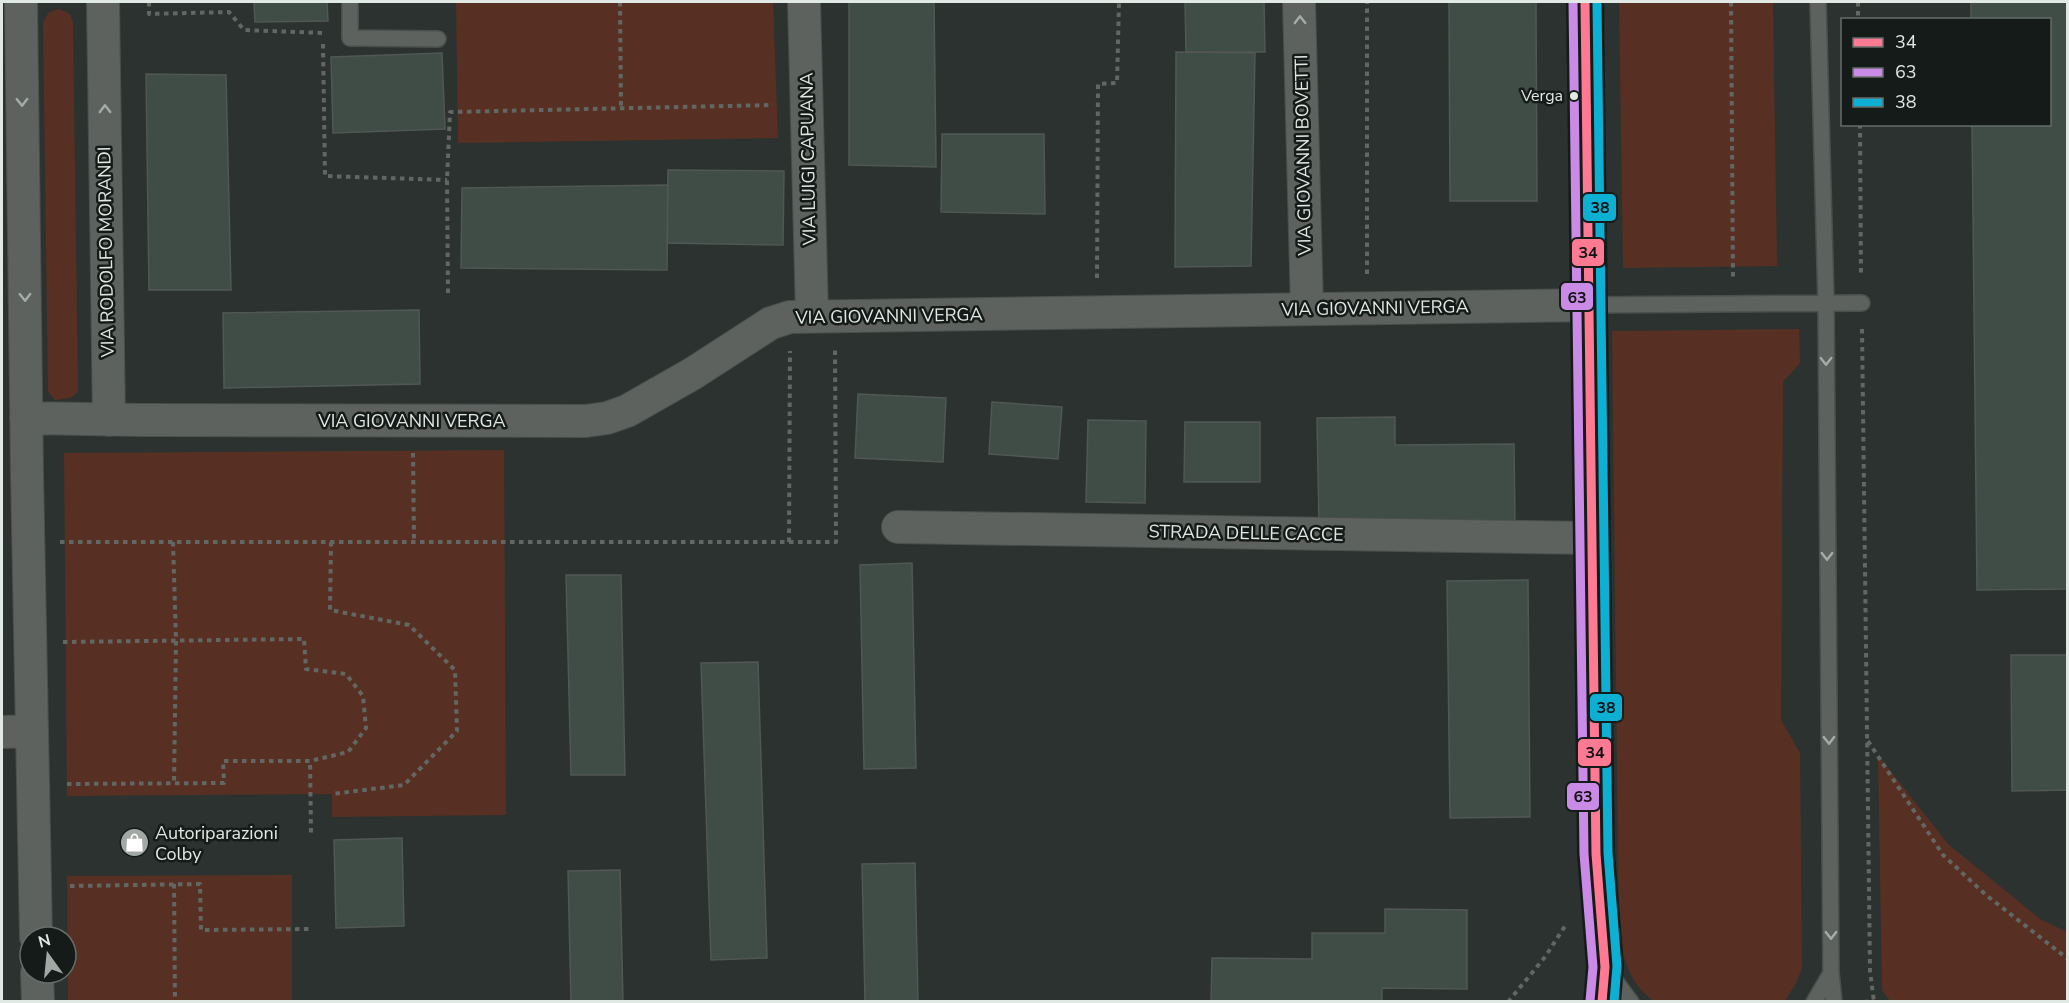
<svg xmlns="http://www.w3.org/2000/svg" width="2069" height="1003" font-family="'Nunito Sans',sans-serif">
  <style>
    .green { fill: #583023 }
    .building { fill: #3f4d46; stroke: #515754; stroke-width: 1.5 }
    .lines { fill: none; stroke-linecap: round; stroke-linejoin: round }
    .service-casing { stroke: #494f4c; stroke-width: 18 }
    .minor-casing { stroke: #494f4c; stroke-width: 34 }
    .path { stroke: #626764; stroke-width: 4; stroke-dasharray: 4.5 4.5; stroke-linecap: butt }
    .service { stroke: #5d625f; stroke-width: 15 }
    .minor { stroke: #5d625f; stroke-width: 32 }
    .bus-1-casing { stroke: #151b18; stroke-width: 14 }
    .bus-2-casing { stroke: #151b18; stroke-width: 14 }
    .bus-3-casing { stroke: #151b18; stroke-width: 14 }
    .bus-1 { stroke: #fe7a93; stroke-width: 9 }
    .bus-2 { stroke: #ca8be6; stroke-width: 9 }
    .bus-3 { stroke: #0dafd3; stroke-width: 9 }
    .oneway { stroke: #a5aca8 }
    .bus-dot { fill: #e0e9e4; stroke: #151b18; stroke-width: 2 }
    .labels { text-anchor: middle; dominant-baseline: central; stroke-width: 5; stroke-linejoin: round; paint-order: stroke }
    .bus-label { font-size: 16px; fill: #e0e9e4; stroke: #151b18; text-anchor: end }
    .street-label { font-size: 18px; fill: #e0e9e4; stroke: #151b18 }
    .poi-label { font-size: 18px; fill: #e0e9e4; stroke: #151b18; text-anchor: start }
    .line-badge { stroke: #151b18; stroke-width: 2 }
    .pale-badge-label { font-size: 16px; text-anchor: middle; font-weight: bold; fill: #111 }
  </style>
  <rect width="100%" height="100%" fill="#2c322f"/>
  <path class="green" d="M456 2H773L778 138 458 143Z
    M1619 2H1773L1777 266 1623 268Z
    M59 9 70 14 73 23 78 392 70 398 55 400 48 392 43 22 49 12Z
    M1799 329 1800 363 1783 382 1781 720 1800 753 1802 968 1796 983 1785 1001H1654C1631 985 1627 966 1619 940L1612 331Z
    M504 450 506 815 332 817V794L67 796 64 453Z
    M1878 755 1948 844 2040 919 2067 932V1001H1890L1882 990Z
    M292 875V1001H68L67 876Z"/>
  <path class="building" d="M254 2H327L328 21 255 22Z
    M849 2H934L936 167 849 165Z
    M1185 2H1264L1265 52H1186Z
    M1449 2H1536L1537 201H1450Z
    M1971 2H2068V589L1977 590 1972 124H2050V20H1971Z
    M1176 52 1255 53 1251 266 1175 267Z
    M442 53 445 129 333 133 331 57Z
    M146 74 226 75 231 290H149Z
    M942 134H1044L1045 214 941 212Z
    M668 170 784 171 783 245 667 243Z
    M668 185 667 270 461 268 462 188Z
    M419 310 420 384 224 388 223 313Z
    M858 394 946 398 943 462 855 458Z
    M992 402 1062 407 1058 459 989 454Z
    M1395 417V445L1514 444 1515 522 1319 524 1317 418Z
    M1088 420 1146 421 1145 503 1086 502Z
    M1185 422H1260V482H1184Z
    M912 563 916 768 864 769 860 565Z
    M566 575H621L625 775H571Z
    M1528 580 1530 817 1450 818 1447 581Z
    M2011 655H2068V790L2012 791Z
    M758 662 767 958 711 960 701 663Z
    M402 838 404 926 336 928 334 840Z
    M915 863 918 1002H865L862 864Z
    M620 870 623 1002H571L568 871Z
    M1385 909 1467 910V989L1382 988V1002H1211L1212 958 1312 959V933H1385Z"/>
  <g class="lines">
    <defs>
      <path id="service" d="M350 2V38L438 39
        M1818 2 1826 302 1831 973 1834 1002
        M1589 305 1862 303
        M1608 971 1631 1002
        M1814 1002 1831 973"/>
      <path id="minor" d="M21 2 27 474 36 937
        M103 2 109 420
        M804 2 812 316
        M1299 2 1307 309
        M1585 2 1596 854 1605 967 1602 1002
        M26 418 142 420 586 421 607 418 627 411 692 374 771 323 790 317 1589 305
        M898 527 1593 538
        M2 732 32 731
        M37 973 38 1002"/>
    </defs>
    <use href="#service" class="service-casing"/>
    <use href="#minor" class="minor-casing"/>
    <path class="path" d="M149 2V14L229 12 244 30 323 33V36
      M620 2 621 108
      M1731 2 1733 279
      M1858 2V20
      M323 44 325 176 447 180
      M1860 124 1861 277
      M1367 274V2
      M1097 278 1098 84 1117 83 1119 2
      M448 293 447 180 450 112 773 105
      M1862 329 1870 971 1874 1002
      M413 453 414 542
      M60 542H836L835 350
      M173 542 176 641 174 783
      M331 542 330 610 409 625 455 670 457 731 404 785 332 794
      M789 542 790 351
      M63 642 304 639 306 669 346 674 363 696 366 728 348 752 310 761
      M1868 741 1943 855 1986 895 2068 959
      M67 784 224 783 223 761H310L311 833
      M174 884 175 1002
      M70 886 200 884 201 930 312 929
      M1508 1002 1545 957 1567 923
      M1864 1002 1874 1001"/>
    <use href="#service" class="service"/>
    <use href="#minor" class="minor"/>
    <defs>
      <path id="bus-1" d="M1585 2 1596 854 1605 967 1602 1002"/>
      <path id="bus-2" d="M1573 2 1584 854 1593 967 1590 1001"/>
      <path id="bus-3" d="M1597 2 1608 853 1617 966 1614 1002"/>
    </defs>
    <use href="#bus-1" class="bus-1-casing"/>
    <use href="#bus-2" class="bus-2-casing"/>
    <use href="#bus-3" class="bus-3-casing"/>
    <use href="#bus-1" class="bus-1"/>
    <use href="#bus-2" class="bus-2"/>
    <use href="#bus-3" class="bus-3"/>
  </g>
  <defs><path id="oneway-chevron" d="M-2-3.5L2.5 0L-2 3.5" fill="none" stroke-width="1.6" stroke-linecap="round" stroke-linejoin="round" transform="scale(1.5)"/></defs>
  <g class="oneway">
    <use href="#oneway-chevron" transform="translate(1300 20) rotate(-91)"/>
    <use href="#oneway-chevron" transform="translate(22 102) rotate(89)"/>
    <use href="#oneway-chevron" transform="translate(105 109) rotate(-91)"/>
    <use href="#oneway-chevron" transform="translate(25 297) rotate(89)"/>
    <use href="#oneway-chevron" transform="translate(1826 361) rotate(90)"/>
    <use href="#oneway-chevron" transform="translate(1827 556) rotate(90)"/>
    <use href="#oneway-chevron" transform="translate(1829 740) rotate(89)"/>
    <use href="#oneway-chevron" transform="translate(1831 935) rotate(89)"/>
  </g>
  <defs>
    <symbol id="shop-disc" viewBox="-11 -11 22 22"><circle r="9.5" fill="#a1a9a5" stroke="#151b18"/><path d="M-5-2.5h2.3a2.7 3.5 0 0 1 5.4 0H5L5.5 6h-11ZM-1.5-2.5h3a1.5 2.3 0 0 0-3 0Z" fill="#fff"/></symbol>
  </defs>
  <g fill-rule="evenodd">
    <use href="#shop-disc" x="118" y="826" width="33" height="33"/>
  </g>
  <circle class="bus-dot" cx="1574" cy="96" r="5"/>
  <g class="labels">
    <g class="bus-label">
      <text x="1563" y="96">Verga</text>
    </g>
    <g class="street-label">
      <text transform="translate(1303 155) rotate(-91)">VIA GIOVANNI BOVETTI</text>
      <text transform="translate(808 159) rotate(-91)">VIA LUIGI CAPUANA</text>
      <text transform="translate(106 252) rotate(-91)">VIA RODOLFO MORANDI</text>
      <text transform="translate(1375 308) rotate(-1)">VIA GIOVANNI VERGA</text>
      <text transform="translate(889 316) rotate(-1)">VIA GIOVANNI VERGA</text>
      <text x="412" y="421">VIA GIOVANNI VERGA</text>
      <text transform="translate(1246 533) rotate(1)">STRADA DELLE CACCE</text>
    </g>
    <g class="poi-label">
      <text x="155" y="833">Autoriparazioni<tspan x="155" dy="21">Colby</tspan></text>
    </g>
  </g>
  <g class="line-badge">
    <rect x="1582" y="193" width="35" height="29" rx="6" fill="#0dafd3"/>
    <rect x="1571" y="238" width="34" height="29" rx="6" fill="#fe7a93"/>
    <rect x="1560" y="282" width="34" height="29" rx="6" fill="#ca8be6"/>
    <rect x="1589" y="693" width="34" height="29" rx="6" fill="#0dafd3"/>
    <rect x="1577" y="738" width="35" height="29" rx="6" fill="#fe7a93"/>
    <rect x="1566" y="782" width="34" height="29" rx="6" fill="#ca8be6"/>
  </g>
  <g class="pale-badge-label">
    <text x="1600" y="213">38</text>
    <text x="1588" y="258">34</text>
    <text x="1577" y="303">63</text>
    <text x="1606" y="713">38</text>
    <text x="1595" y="758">34</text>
    <text x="1583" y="802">63</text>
  </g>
  <rect width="2069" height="1003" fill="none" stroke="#e0e9e4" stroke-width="6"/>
  <rect x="1841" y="18" width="210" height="108" fill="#151b18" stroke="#666d6a" stroke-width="1.5"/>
  <rect x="1853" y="38" width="30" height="9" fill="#fe7a93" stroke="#666d6a" stroke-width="1.5"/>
  <text x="1895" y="48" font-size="18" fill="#e0e9e4">34</text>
  <rect x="1853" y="68" width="30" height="9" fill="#ca8be6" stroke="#666d6a" stroke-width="1.5"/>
  <text x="1895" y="78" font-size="18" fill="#e0e9e4">63</text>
  <rect x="1853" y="98" width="30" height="9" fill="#0dafd3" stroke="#666d6a" stroke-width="1.5"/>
  <text x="1895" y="108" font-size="18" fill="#e0e9e4">38</text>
  <g transform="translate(48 955) rotate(345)"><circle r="28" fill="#151b18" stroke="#666d6a" stroke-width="1.5"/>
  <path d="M0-4.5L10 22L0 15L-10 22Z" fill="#a1a9a5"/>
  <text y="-9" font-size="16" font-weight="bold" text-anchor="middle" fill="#e0e9e4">N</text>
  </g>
</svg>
